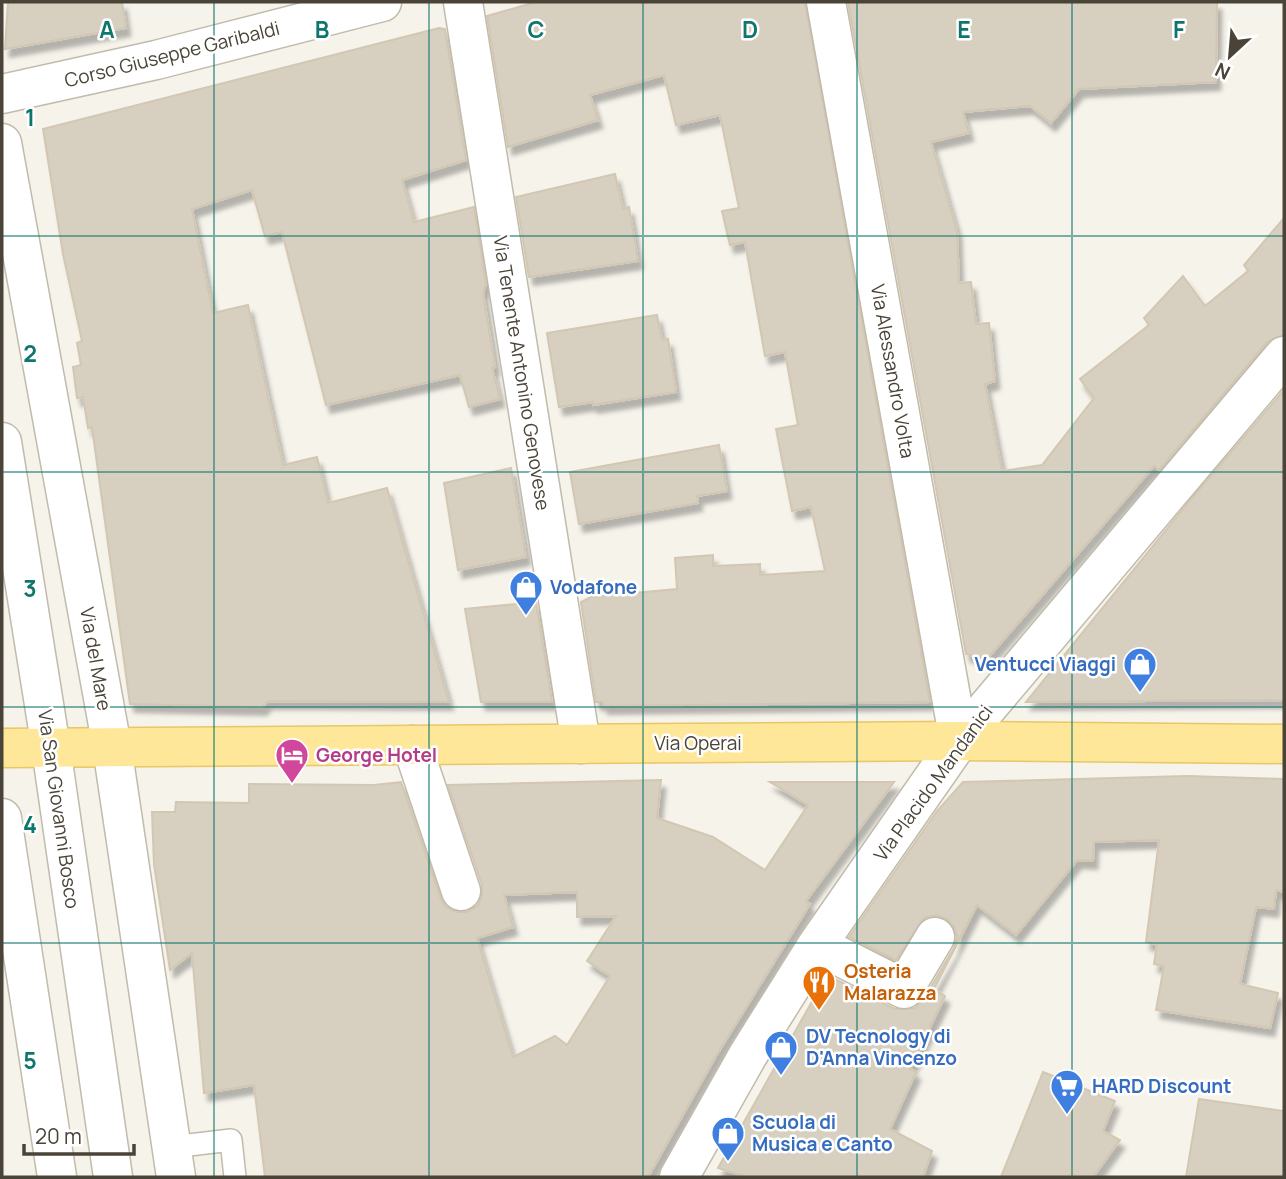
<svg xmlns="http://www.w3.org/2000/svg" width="1286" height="1179" font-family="Manrope,sans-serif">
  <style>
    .building { fill: #d7cfbf; stroke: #d2c7b2; stroke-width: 2; fill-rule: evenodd; filter: url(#shadow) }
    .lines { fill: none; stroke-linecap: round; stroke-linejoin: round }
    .service-casing { stroke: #c1bbac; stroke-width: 24 }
    .minor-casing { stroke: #c1bbac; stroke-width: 41 }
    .tertiary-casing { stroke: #c1bbac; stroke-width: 41 }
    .primary-casing { stroke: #e7c766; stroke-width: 41 }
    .service { stroke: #fff; stroke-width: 21 }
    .minor { stroke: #fff; stroke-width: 38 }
    .tertiary { stroke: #fff; stroke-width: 38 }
    .primary { stroke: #ffe799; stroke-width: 38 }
    .grid { fill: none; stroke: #0f766e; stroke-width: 2; stroke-opacity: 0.55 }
    .labels { text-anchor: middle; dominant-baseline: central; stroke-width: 5; stroke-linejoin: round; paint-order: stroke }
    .street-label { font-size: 19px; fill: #4a4438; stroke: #fff }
    .shop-label { font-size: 19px; font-weight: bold; fill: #366cbe; stroke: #fff; text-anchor: start }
    .hotel-label { font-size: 19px; font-weight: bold; fill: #b23c85; stroke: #fff; text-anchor: start }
    .food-label { font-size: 19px; font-weight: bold; fill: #c56008; stroke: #fff; text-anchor: start }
    .grid-label { font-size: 23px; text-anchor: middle; font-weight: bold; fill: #0f766e; stroke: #fff; stroke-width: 5; stroke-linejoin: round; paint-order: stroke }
  </style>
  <defs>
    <filter id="shadow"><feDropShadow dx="4.5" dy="8" stdDeviation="2" flood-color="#0004"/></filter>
  </defs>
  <rect width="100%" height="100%" fill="#f5f3ea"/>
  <path class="building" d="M8 2H122L126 28 5 49Z
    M536 2H805L930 702 603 706V702H596L581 602 591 597 677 589 675 558 713 555V566L760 564V575L825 571 811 507 792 511 776 429 798 425 785 352 765 356 745 242 730 245 722 211 739 208 720 115 676 125 664 75 590 95 598 120 508 147 487 16Z
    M848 2H1217L1216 82 1079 89 1051 123 1030 106 963 112 969 133 931 142 957 231 959 283 971 282 976 324 989 323 995 381 985 384 1002 471 1042 465 1094 398 1080 379 1149 325 1144 318 1183 276 1205 306 1248 271 1244 265 1284 218V335L1267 342 1159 470 1154 466 987 659 966 654Z
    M439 28 445 29 466 160 402 180 414 222 474 207 486 284 483 293 495 367 492 368 500 399 469 407 460 375 326 405 282 232 265 236 252 190 192 209 213 313 248 305 283 465 317 457 328 503 387 488 449 702 268 701 262 707 130 704 92 427 88 428 83 397 77 398 73 367 81 365 77 343 82 341 63 254 43 129Z
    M615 174 623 209 629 207 638 261 529 277 516 197Z
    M657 315 662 340 668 339 676 392 593 405V402L559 407 547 333Z
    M1284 390V700L1026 702 1192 498Z
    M719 445 727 491 697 496 698 503 579 524 570 472Z
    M511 468 526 557 458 570 444 483Z
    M536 602 552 702H481L465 609Z
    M1188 776 1284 779V892L1276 890 1274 909 1256 907 1240 984 1278 993 1270 1028 1156 1010 1164 966 1154 964 1157 944 1146 942 1159 840 1094 842 1093 861 1077 860 1016 935 977 905 934 989 945 996 910 1069 916 1072 890 1129 932 1151 923 1177H747L718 1168 827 975 895 1009 915 1008 923 1000 954 948 957 937 954 927 947 919 936 915 924 918 896 960 849 937 937 811 963 782Z
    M661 780 657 818 713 837 765 870 808 805 770 782H894L806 901 810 904 716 1056 648 1177H265L254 1085 204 1093 192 953 170 970 154 864 152 812H175L176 802 249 803V784L374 785 401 782 441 899 446 907 456 912H467L478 905 482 895V885L448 785ZM577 892V917L616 916 587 961 610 976 567 1045 555 1036 513 1057 477 938 513 927 504 895Z
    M1043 1072 1115 1101 1103 1131 1120 1140 1093 1177H1001Z
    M1199 1099 1284 1111V1177H1186Z"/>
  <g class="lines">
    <defs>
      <path id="service" d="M172 1147 231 1140 235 1177"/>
      <path id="minor" d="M463 2 581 744
        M826 2 959 741
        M2 94 156 60 382 2
        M2 143 112 747
        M412 745 461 891
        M817 945 904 989 935 937
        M679 1177 748 1055 817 945 959 741 1284 356"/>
      <path id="tertiary" d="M2 442 51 748 113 1177
        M112 747 176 1177
        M2 818 57 1177"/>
      <path id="primary" d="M2 748 959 741 1284 744"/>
    </defs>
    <use href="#service" class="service-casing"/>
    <use href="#minor" class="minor-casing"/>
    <use href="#tertiary" class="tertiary-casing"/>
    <use href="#primary" class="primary-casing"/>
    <use href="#service" class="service"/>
    <use href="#minor" class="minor"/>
    <use href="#tertiary" class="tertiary"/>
    <use href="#primary" class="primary"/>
  </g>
  <path class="grid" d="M214 2V1177M429 2V1177M643 2V1177M857 2V1177M1072 2V1177M2 236H1284M2 472H1284M2 707H1284M2 943H1284"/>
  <defs>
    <symbol id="shop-pin" viewBox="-11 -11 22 30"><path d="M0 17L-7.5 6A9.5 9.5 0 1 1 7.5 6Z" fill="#3f7fe0" stroke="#fff"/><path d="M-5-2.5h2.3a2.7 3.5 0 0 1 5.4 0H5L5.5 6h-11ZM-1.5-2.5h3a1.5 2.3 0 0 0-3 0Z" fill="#fff"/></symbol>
    <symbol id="hotel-pin" viewBox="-11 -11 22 30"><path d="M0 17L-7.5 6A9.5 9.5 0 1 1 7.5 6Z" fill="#d1479c" stroke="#fff"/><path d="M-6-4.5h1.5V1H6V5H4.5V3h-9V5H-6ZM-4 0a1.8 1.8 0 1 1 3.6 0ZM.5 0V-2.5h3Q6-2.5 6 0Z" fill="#fff"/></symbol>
    <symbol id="restaurant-pin" viewBox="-11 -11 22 30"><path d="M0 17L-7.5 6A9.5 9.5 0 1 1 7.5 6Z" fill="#e8710a" stroke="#fff"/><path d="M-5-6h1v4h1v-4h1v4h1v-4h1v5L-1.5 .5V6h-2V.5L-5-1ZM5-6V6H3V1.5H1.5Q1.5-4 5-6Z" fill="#fff"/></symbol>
    <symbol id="supermarket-pin" viewBox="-11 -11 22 30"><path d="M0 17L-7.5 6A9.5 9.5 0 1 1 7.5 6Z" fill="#3f7fe0" stroke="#fff"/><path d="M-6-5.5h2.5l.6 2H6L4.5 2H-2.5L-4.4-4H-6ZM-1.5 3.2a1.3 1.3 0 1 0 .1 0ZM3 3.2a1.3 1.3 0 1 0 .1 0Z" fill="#fff"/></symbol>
  </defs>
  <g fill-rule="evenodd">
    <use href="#shop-pin" x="507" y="568" width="38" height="52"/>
    <use href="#shop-pin" x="1121" y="645" width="38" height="52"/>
    <use href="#hotel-pin" x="273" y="736" width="38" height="52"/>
    <use href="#restaurant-pin" x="800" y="963" width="38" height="52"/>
    <use href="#shop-pin" x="762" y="1028" width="38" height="52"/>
    <use href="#supermarket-pin" x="1048" y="1067" width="38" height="52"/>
    <use href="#shop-pin" x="709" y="1114" width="38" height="52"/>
  </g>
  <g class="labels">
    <g class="street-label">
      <text transform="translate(172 54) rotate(-14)">Corso Giuseppe Garibaldi</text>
      <text transform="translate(893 371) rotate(80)">Via Alessandro Volta</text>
      <text transform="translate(522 373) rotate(81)">Via Tenente Antonino Genovese</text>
      <text transform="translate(96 659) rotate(80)">Via del Mare</text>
      <text x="698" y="743">Via Operai</text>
      <text transform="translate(933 783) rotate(-54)">Via Placido Mandanici</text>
      <text transform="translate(59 809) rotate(82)">Via San Giovanni Bosco</text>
    </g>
    <g class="shop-label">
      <text x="550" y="587">Vodafone</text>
      <text x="1116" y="664" text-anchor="end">Ventucci Viaggi</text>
      <text x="806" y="1036">DV Tecnology di<tspan x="806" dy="22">D'Anna Vincenzo</tspan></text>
      <text x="1092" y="1086">HARD Discount</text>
      <text x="752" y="1122">Scuola di<tspan x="752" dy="22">Musica e Canto</tspan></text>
    </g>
    <g class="hotel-label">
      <text x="316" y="755">George Hotel</text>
    </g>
    <g class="food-label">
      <text x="844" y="971">Osteria<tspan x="844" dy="22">Malarazza</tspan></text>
    </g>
  </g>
  <g class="grid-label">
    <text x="107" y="38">A</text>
    <text x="322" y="38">B</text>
    <text x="536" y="38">C</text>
    <text x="750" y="38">D</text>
    <text x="964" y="38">E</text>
    <text x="1179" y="38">F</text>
    <text x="30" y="126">1</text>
    <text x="30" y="362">2</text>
    <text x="30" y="597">3</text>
    <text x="30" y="833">4</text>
    <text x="30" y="1069">5</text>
  </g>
  <rect width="1286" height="1179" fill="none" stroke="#4a4438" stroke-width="7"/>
  <g transform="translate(1230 56) rotate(206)" stroke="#ffffff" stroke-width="5" paint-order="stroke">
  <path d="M0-5L12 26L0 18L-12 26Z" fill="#4a4438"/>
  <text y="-10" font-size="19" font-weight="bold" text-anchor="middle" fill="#4a4438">N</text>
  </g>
  <path d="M24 1144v10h110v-10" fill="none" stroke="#4a4438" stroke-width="3.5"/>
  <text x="35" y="1144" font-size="21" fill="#4a4438" stroke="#ffffff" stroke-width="5" paint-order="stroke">20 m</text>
</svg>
